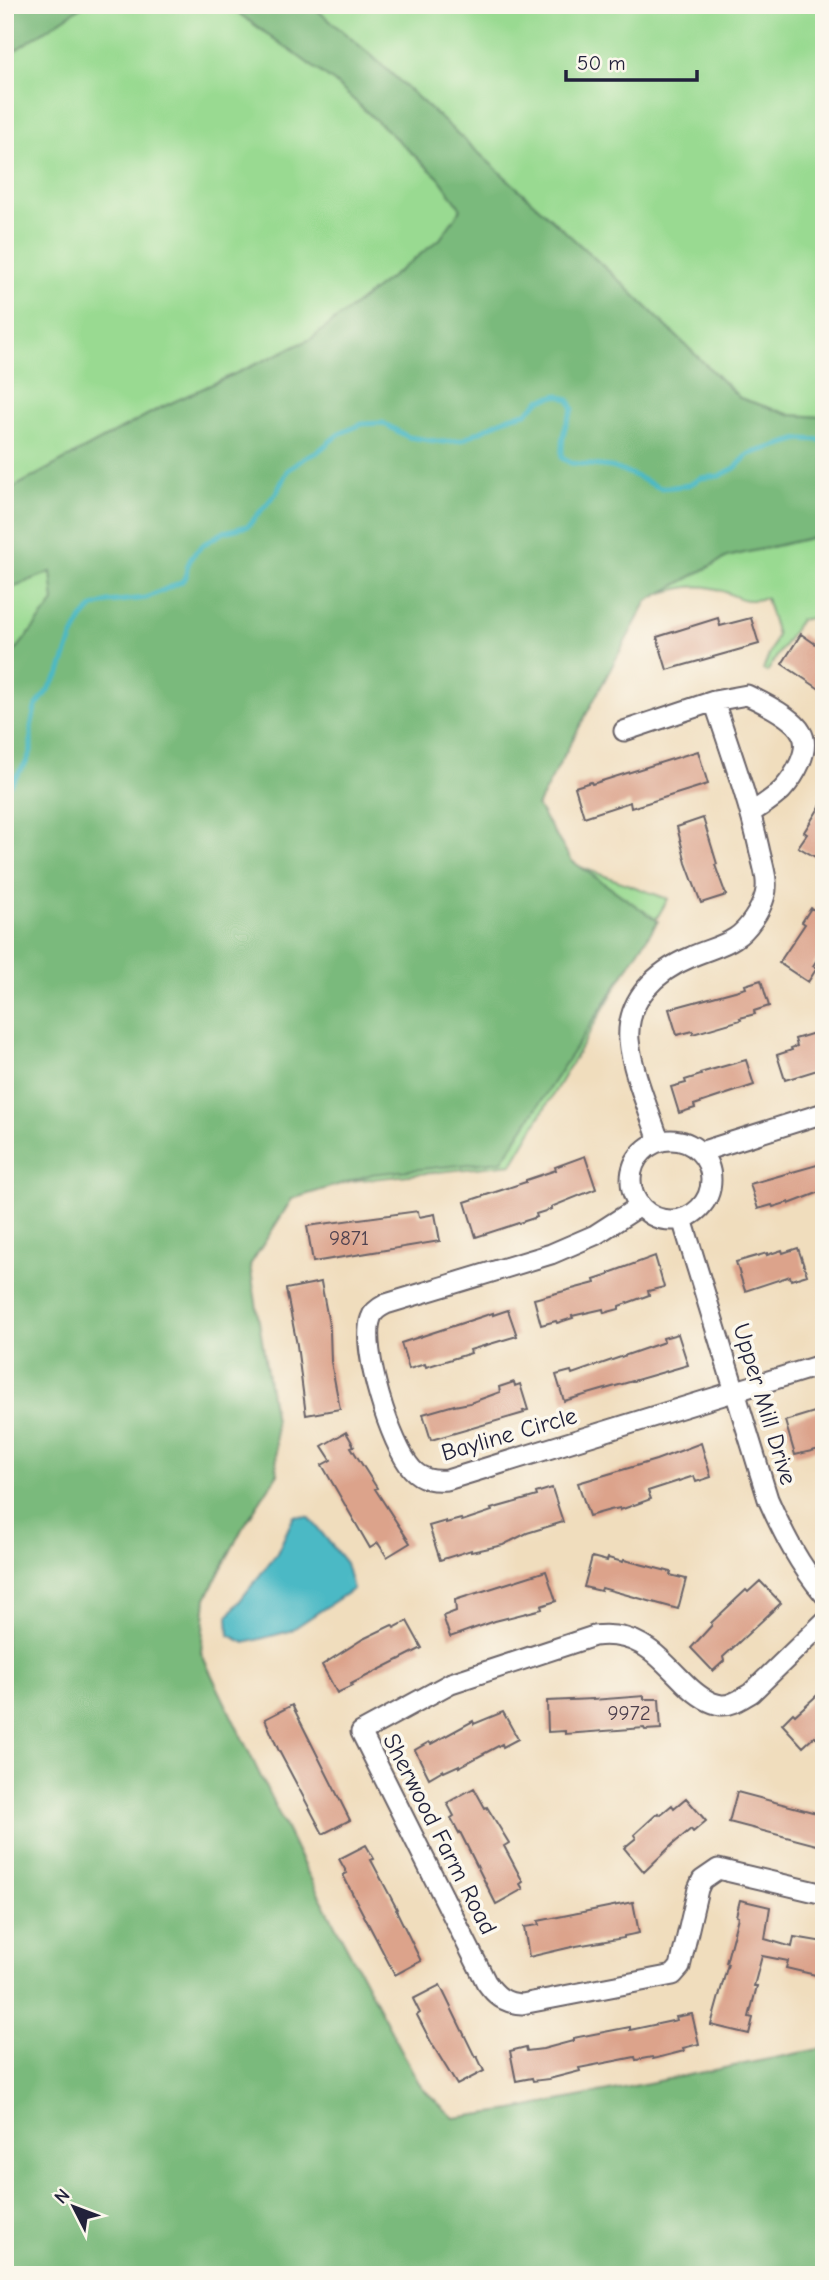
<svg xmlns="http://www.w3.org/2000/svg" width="829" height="2280" font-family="'Comic Neue',sans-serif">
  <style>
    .green { fill: #99da91; stroke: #5e7e66; stroke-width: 2 }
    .forest { fill: #7aba7b; stroke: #4e6e5b; stroke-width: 2 }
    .water { fill: #4bb9c5; stroke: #366e80; stroke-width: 2 }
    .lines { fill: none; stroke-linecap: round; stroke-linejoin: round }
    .stream { stroke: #4bb9c5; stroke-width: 5 }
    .building { fill: #dca38b }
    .street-casing { stroke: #6a6368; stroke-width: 23 }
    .street { stroke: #fff; stroke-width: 19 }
    .labels { text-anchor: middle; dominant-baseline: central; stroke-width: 7; stroke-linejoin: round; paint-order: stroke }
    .number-label { font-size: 21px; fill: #50424f }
    .street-label { font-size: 24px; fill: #22223b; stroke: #fbf7ec }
  </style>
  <rect width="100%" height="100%" fill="#fbf7ec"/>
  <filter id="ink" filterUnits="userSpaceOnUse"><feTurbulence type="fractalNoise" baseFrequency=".0143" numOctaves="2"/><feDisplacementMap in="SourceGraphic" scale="14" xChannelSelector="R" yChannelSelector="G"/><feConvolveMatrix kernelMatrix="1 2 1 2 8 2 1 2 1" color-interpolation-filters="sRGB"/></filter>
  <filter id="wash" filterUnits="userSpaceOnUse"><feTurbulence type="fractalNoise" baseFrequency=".00686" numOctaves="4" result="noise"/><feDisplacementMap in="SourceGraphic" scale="28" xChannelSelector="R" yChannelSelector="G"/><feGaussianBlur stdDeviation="1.57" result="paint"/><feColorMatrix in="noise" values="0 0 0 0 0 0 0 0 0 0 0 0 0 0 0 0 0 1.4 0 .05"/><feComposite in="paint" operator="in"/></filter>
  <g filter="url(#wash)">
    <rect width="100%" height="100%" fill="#f0ddbd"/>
    <path class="green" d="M5 5H824V627L810 618 800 620 767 672 763 670 777 635 766 598C739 605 736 593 712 588 689 583 666 592 645 598L509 841 668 899 512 1164 78 1210 131 1538 437 2128 824 2275H5Z"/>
    <path class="forest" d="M5 5H84L5 57Z
      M227 5H311L372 56 623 284 740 398 791 415 824 417V535L727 557 647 601 537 806 572 861 658 921 502 1161 373 1174 292 1199 250 1265 275 1421 277 1475 242 1529 206 1598 201 1653 305 1868 421 2087 454 2118 513 2110 824 2048V2275H5V664L54 602 51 572 5 590V492L158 409 311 339 440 239 461 209 439 178 334 82Z"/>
    <path class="water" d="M294 1516 309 1517 346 1563 353 1589 290 1631 245 1643 229 1635 228 1616 277 1553Z"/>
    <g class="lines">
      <path class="stream" d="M5 791 26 763 31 751V727L35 708 60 673 72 638 82 619 93 607 108 602 146 598 181 582 186 577 187 567 192 556 204 544 224 532 248 526 277 492 287 471 304 458 316 453 339 434 362 424 383 423 408 437 443 442 462 440 509 417 526 413 540 400 559 395 569 400 573 409C564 426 561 439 562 458L571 463 611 467 631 474 660 488 673 487 689 485 701 478 719 476 735 468 749 454 800 439 824 440"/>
    </g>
    <g id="blocks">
      <path class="building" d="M718 618 720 626 751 618 759 644 667 670 657 637Z
        M801 634 824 650V692L782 664Z
        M698 751 708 784 631 808 630 802 584 817 575 787 591 782 592 784Z
        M824 800V862L798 847 807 834 804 832Z
        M703 818 717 864 715 865 726 895 701 903 686 863 677 827Z
        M811 908 824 916V948L813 966 817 968 808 982 779 963 805 924 802 922Z
        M761 980 769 1006 754 1011 755 1014 740 1018 741 1020 693 1034V1031L677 1035 669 1009 746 988 745 985Z
        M824 1030V1068L785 1080 777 1055 792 1050 791 1048 797 1046 795 1039Z
        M746 1060 754 1085 694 1105 695 1108 679 1113 671 1087 686 1083 685 1080 701 1075 700 1073Z
        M585 1156 596 1189 551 1207 552 1209 536 1214 537 1217 476 1237 465 1202 526 1182V1180L556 1170 555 1167Z
        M824 1163V1189L819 1191 820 1192 789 1204V1202L773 1207 772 1205 758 1209 750 1184Z
        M418 1211 419 1217 435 1214 440 1241 313 1262 307 1226Z
        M798 1248 807 1275 791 1280 790 1276 745 1291 736 1262 767 1253V1255L782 1250 783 1253Z
        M655 1256 664 1287 648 1291 649 1295 619 1306V1309L604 1313 603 1309 572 1316 573 1318 557 1323 556 1321 541 1325 534 1299 595 1283 594 1280 609 1275V1273Z
        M321 1282 330 1330 331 1362 340 1409 306 1415 297 1345 286 1289Z
        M508 1310 517 1336 470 1350 471 1353 426 1367 425 1364 409 1369 401 1343 493 1313V1315Z
        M678 1334 688 1365 564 1401 556 1375 571 1371 572 1374 664 1342 663 1338Z
        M514 1382 515 1386 520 1384 528 1410 523 1411 524 1413 431 1440 423 1414 454 1405V1406L470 1403 500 1392 499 1387Z
        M824 1409V1448L795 1455 785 1421Z
        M346 1432 354 1446 351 1447 377 1488 375 1489 410 1543 387 1557 378 1543 370 1548 322 1465 331 1460 322 1446Z
        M701 1443 711 1477 696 1482 694 1476 648 1491 651 1499 620 1510V1508L610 1510 589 1516 578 1483 656 1460Z
        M552 1488 563 1522 527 1533 503 1545 471 1552V1550L440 1560 429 1526 446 1521V1523L461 1519 462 1521 492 1511 491 1509 537 1496 536 1493Z
        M592 1557 607 1561 608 1558 623 1562 624 1560 671 1572 670 1575 686 1579 678 1609 602 1588 601 1591 584 1587Z
        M546 1571 556 1601 541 1606 542 1609 495 1621 450 1637 443 1616 456 1611 455 1600Z
        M760 1581 781 1603 723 1657 724 1661 713 1671 691 1648 712 1625 711 1623 746 1590 748 1592Z
        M407 1621 422 1648 351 1684 352 1686 337 1693 322 1665 363 1639 392 1625 394 1628Z
        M824 1689V1745L815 1736 803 1747 782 1724 793 1713 795 1715Z
        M644 1696V1699H659L661 1729 645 1730 644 1728 565 1734V1731L548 1732 547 1701 593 1699V1700Z
        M292 1705 350 1820 323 1834 278 1749 265 1719Z
        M503 1712 518 1739 503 1747 502 1744 459 1767V1765L444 1772 443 1770 429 1778 415 1750 429 1742 431 1744 473 1721 474 1724Z
        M474 1788 485 1808 487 1807 509 1843 504 1846 523 1882 520 1884 523 1889 496 1904 460 1832 459 1833 451 1818 454 1816 447 1803Z
        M737 1792 824 1815V1847L729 1822Z
        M686 1798 706 1821 693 1832 691 1829 673 1844 644 1872 624 1848 636 1838 634 1835 658 1813 660 1815 672 1805 674 1808Z
        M366 1845 374 1859 371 1860 397 1909 396 1910 421 1961 395 1975 350 1889 343 1875 347 1873 339 1859Z
        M740 1900 770 1907 765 1939 792 1947 794 1937 824 1942V1977L786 1968 788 1961 762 1956 754 1986H757L749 2017 753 2018 749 2034 711 2025 728 1964 726 1963 738 1917 736 1916Z
        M633 1902 639 1933 624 1936V1938L576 1946 529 1957 524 1927 539 1925 538 1921Z
        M440 1985 475 2057 477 2056 484 2071 457 2085 432 2044 417 2015 420 2013 413 1999Z
        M692 2014 699 2044 683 2048 684 2051 653 2059 652 2057 636 2060 635 2057 620 2060 579 2068 580 2071 549 2079 533 2081 532 2078 516 2081 510 2051 526 2047 527 2051 543 2049 573 2041V2038L630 2027V2030L677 2020 676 2017Z"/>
    </g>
  </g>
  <g filter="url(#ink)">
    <use href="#blocks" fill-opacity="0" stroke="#6a6368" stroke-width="2"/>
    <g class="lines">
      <defs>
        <path id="street" d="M624 731 714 701 747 695C762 702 793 717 801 732 812 749 794 777 782 790 773 799 761 806 751 813
          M631 1180a40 40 0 1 1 80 0a40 40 0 1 1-80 0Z
          M659 1141C649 1110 632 1072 629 1040 626 999 657 971 691 957 705 950 722 947 735 938 748 930 761 910 765 895 769 880 762 863 759 848 748 798 730 750 714 701
          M700 1152 824 1113
          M640 1206 595 1235 551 1254 386 1304C380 1307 373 1311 371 1318 360 1348 391 1446 412 1469 422 1480 434 1481 447 1480L824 1364
          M682 1219 768 1499C783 1533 799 1565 824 1594
          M824 1622 751 1693C742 1698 732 1706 721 1705 707 1703 695 1693 685 1683 656 1654 638 1631 594 1636L451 1683 361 1732 486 1982C496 1996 504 2003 522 2004L673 1975 680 1967 698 1889 702 1880 718 1869 824 1894"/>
      </defs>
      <use href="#street" class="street-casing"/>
      <use href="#street" class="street"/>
    </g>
  </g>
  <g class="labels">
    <g class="number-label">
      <text x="349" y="1238">9871</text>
      <text x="629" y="1713">9972</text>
    </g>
    <g class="street-label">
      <text transform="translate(765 1404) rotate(73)">Upper Mill Drive</text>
      <text transform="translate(509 1434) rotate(-16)">Bayline Circle</text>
      <text transform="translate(440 1834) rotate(63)">Sherwood Farm Road</text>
    </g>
  </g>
  <rect width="829" height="2280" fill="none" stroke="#fbf7ec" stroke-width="28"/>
  <g transform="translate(74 2207) rotate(312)" stroke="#fbf7ec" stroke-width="5" paint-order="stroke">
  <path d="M0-5L12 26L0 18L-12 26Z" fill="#22223b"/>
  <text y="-10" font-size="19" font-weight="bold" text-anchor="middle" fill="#22223b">N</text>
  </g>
  <path d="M566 70v10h131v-10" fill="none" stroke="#22223b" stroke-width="3.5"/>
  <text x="577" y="70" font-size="21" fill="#22223b" stroke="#fbf7ec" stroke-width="5" paint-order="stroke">50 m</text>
</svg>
